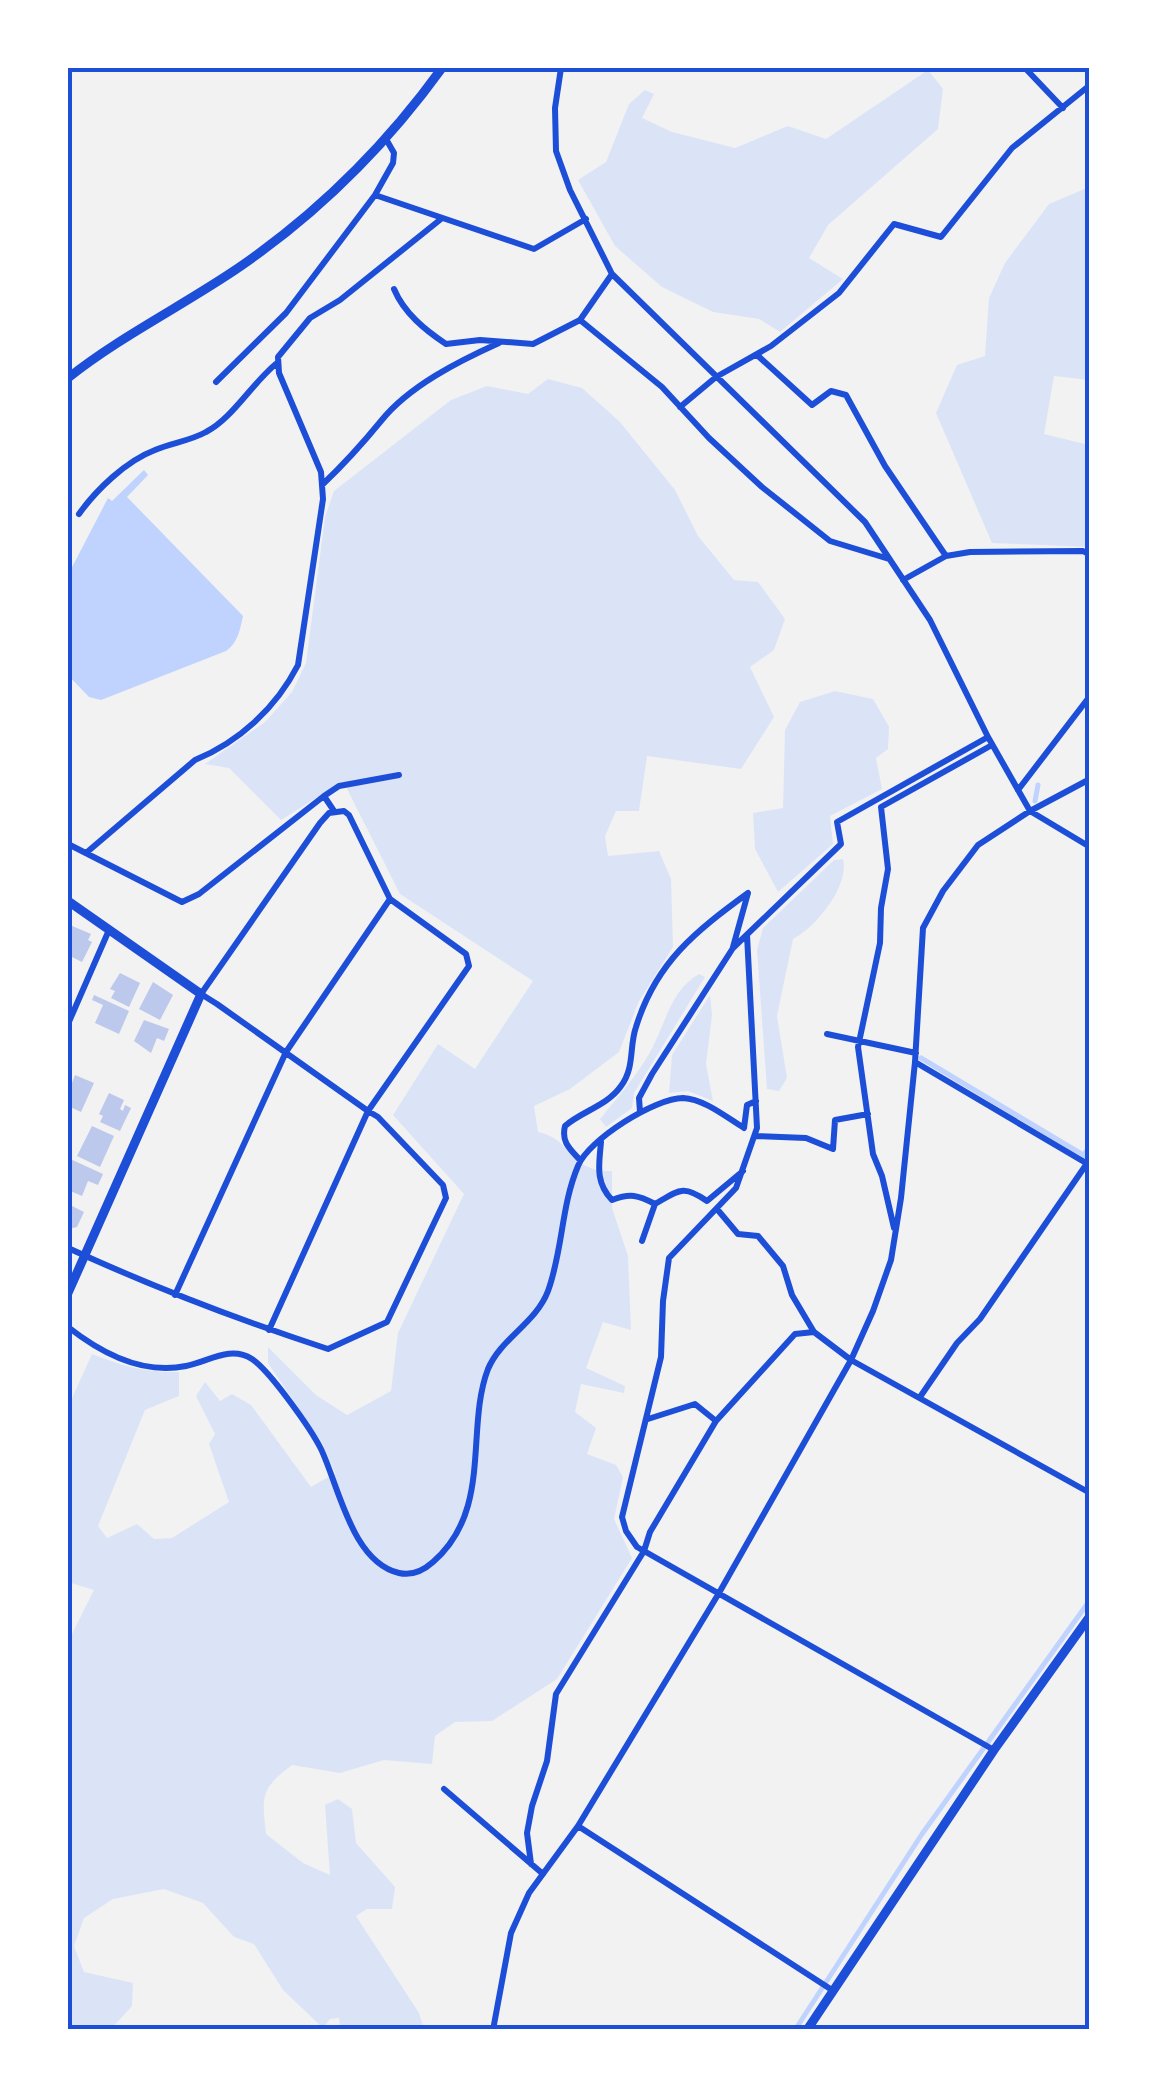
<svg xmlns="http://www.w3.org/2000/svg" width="1157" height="2097" font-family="'Titillium Web',sans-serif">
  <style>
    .green { fill: #dbe4f7 }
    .water { fill: #bfd3fe }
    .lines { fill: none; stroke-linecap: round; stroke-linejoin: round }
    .stream { stroke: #bfd3fe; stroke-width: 5 }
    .building { fill: #bdc9ec }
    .minor { stroke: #1d4ed8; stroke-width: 6 }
    .tertiary { stroke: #1d4ed8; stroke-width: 9 }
    .neatline { fill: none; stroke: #1d4ed8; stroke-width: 4 }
  </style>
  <rect width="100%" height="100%" fill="#f2f2f2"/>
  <path class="green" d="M928 70 943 89 938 129 828 225 809 258 843 279 780 332 759 319 713 312 662 287 615 246 578 180 606 162 629 104 645 90 654 94 642 118 672 132 735 148 788 126 826 139Z
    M1089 187V380L1054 376 1044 434 1089 445V547L992 543 936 413 957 365 985 356 989 298 1005 263 1049 204Z
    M548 379 582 388 620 422 675 490 698 536 734 580 758 582 785 619 774 650 750 667 774 717 741 769 647 756 639 811H616L605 836 608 856 659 851 671 879 673 947 639 1001 619 1052 570 1089 534 1106 538 1132C575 1140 565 1171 612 1171V1208L628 1256 631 1330 603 1322 586 1368 625 1386 624 1393 581 1384 575 1412 596 1428 587 1454 616 1465 623 1477 614 1519 632 1558 557 1679 492 1721 455 1722 435 1736 432 1764 384 1760 340 1773 292 1765C260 1789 262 1796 266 1834L303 1863 330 1875 325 1805 338 1799 352 1809 356 1843 395 1887 392 1909H367L356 1916 419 2013 424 2029H340L339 2018 330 2019 323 2028 283 1990 254 1944 234 1937 203 1903 164 1889 113 1899 84 1918 74 1946 84 1972 133 1983 132 2006 111 2029H68V1642L94 1590 68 1582V1407L92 1354C122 1366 147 1373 179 1372V1396L145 1410 98 1526 107 1538 137 1524 154 1539 172 1538 229 1502 209 1444 215 1434 196 1396 205 1382 220 1401 232 1394 251 1405 311 1487 335 1473 322 1443 268 1363V1347L316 1395 347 1415 391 1391 398 1333 464 1194 393 1115 438 1044 475 1069 533 981 400 894 343 781 281 820 229 768 205 764 265 722 292 692 306 663 325 517 334 491 451 400 487 386 528 394Z
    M835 691 873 699 889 727 888 749 876 758 882 789 830 816 833 844 778 892 755 849 753 813 783 808 785 730 800 702Z
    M843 859C850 886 815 928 793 939L777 1016 787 1078 779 1091 767 1089 757 950 763 928 834 860Z
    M699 974 705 977 634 1093 632 1108 606 1127 600 1119C617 1098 635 1078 649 1054 666 1025 669 991 699 974Z
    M710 995 712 1015 706 1064 713 1101 688 1091 669 1093 672 1055Z"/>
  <path class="water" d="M144 470 148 475 127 497 243 616C240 629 238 643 226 651L101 700 89 697 68 675V575L108 498 112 501Z"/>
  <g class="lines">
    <path class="stream" d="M1035 801 1038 785
      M921 1058 1090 1159
      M1083 1156 1090 1146
      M795 2030 922 1834 1090 1600"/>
  </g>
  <path class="building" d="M70 925 91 934 88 940 92 942 82 962 68 955Z
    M120 973 140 983 129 1007 111 998 115 991 110 989Z
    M153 982 173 995 160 1020 139 1009Z
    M94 995 129 1011 119 1034 95 1023 103 1005 92 1000Z
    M144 1020 169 1029 164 1041 157 1038 151 1053 134 1041Z
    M75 1075 94 1083 81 1112 68 1106V1081L72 1083Z
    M109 1093 124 1100 120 1109 123 1111 125 1105 131 1108 120 1131 100 1122 103 1116 99 1114Z
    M92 1126 114 1136 100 1167 77 1156Z
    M68 1158 103 1174 98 1185 88 1181 82 1196 68 1190Z
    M68 1204 84 1212 77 1227 68 1229Z"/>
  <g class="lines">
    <path class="minor" d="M561 68 555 108 556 151 570 190 612 274 865 522 930 620 988 737 1030 811 1090 847
      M694 68H708
      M1025 68 1063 108
      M375 195 534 249 586 219
      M394 289C404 313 425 330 446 344L480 340 533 344 580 320 662 387 709 438 762 487 830 541 889 559
      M580 320 612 274
      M757 355 812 405 831 391 846 395 885 466 946 556
      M216 382 286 313 375 195 393 163 394 153 386 139
      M680 407 716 377 771 346 839 293 894 224 941 237 1012 148 1090 85
      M322 485C343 465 363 443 381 421 409 386 459 361 499 343
      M79 514C96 490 126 461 155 450 171 443 190 441 206 432 233 418 252 383 277 363
      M903 580 946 556 970 552 1083 551 1090 555
      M1018 790 1090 696
      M324 796 339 786 399 775
      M68 844 182 902 199 894 324 796 334 811
      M86 853 195 760C239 742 276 708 298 665L323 499 321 472 279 373 278 357 310 318 340 300 441 219
      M747 935 757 1128 736 1188 669 1258 663 1301 661 1357 622 1517 626 1531 637 1547 994 1750
      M68 1024 109 930
      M827 1034 916 1053
      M915 1062 1086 1163
      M640 1112 639 1098 652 1074 733 948 841 844 837 822 988 737
      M755 1136 806 1138 833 1149 835 1120 868 1114
      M601 1142C599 1165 595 1182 612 1200 630 1193 638 1195 655 1204
      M580 1160C570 1149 561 1142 565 1126 582 1111 607 1106 621 1086 635 1067 629 1047 636 1027 656 962 696 931 748 893L733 947
      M717 1209 738 1234 758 1236 783 1266 792 1295 814 1332
      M894 1228 882 1176 873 1154 858 1047 880 943 881 908 888 869 881 807 992 745
      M642 1241 655 1204C679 1190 683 1184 707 1201L743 1171
      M68 1248C153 1287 239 1320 328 1349L387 1322 446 1198 443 1185 378 1117 368 1111 217 1004 201 994 320 823 329 813 344 811 349 815 390 899 466 954 469 966 368 1111 269 1330
      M175 1295 286 1052 390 899
      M68 1327C101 1353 143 1375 186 1366 208 1362 230 1345 252 1359 270 1371 311 1429 321 1449 339 1487 352 1562 399 1573 412 1576 424 1570 433 1562 493 1510 465 1429 488 1369 501 1338 536 1323 548 1291 563 1250 561 1206 578 1166 588 1140 655 1098 683 1098 704 1099 726 1117 744 1128L747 1105 756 1101
      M920 1397 957 1343 980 1319 1090 1159
      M648 1419 695 1404 716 1421
      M444 1789 543 1874
      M578 1826 832 1990
      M531 1864 527 1833 532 1806 547 1761 556 1694 644 1551 650 1532 716 1421 795 1334 814 1332 851 1360 1090 1493
      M493 2030 511 1933 529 1893 578 1826 719 1593 851 1360 873 1311 891 1260 901 1198 915 1062 923 928 943 891 978 845 1030 811 1090 779"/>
    <path class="tertiary" d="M68 378C119 337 186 304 241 266 319 212 387 144 442 68
      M68 901 201 994 68 1293
      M807 2030 994 1750 1090 1616"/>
  </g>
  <rect width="1157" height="2097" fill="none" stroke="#ffffff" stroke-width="140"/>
  <rect x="70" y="70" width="1017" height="1957" class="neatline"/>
</svg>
